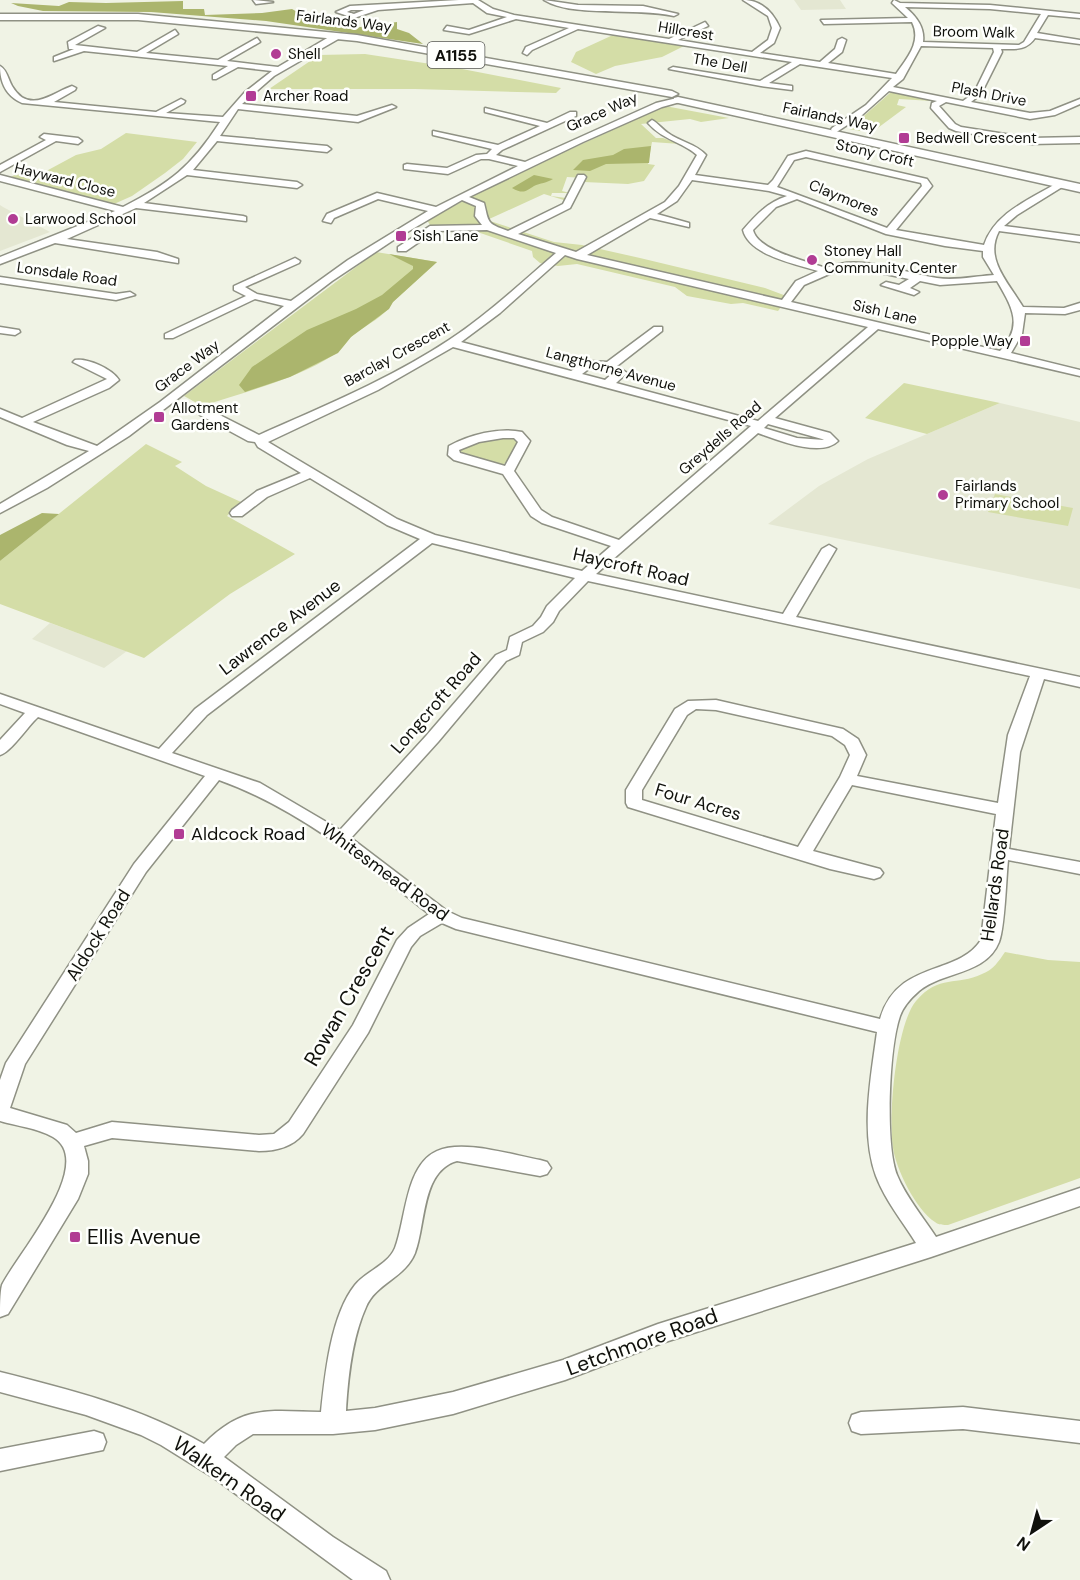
<svg xmlns="http://www.w3.org/2000/svg" width="1080" height="1580" font-family="'DM Sans',sans-serif">
  <style>
    .built { fill: #e4e7d2 }
    .green { fill: #d4dda7 }
    .forest { fill: #abb56d }
    .lines { fill: none; stroke-linecap: round; stroke-linejoin: round }
    .minor-casing { stroke: #8f9184; stroke-width: 3 }
    .major-casing { stroke: #8f9184; stroke-width: 3 }
    .minor { fill: #fff; fill-rule: evenodd }
    .major { fill: #fff; fill-rule: evenodd }
    .poi-dot { fill: #b13c94; stroke: #fefffc; stroke-width: 2 }
    .labels { text-anchor: middle; dominant-baseline: central; stroke-width: 5; stroke-linejoin: round; paint-order: stroke }
    .far-street-label { font-size: 15px; fill: #10110c; stroke: #fefffc }
    .far-poi-label { font-size: 15px; fill: #10110c; stroke: #fefffc; text-anchor: start }
    .shield { fill: #fefffc; stroke: #575854; stroke-width: 1.5 }
    .shield-label { font-size: 16px; font-weight: bold; fill: #10110c }
    .street-label { font-size: 18px; fill: #10110c; stroke: #fefffc }
    .poi-label { font-size: 18px; fill: #10110c; stroke: #fefffc; text-anchor: start }
    .near-street-label { font-size: 21px; fill: #10110c; stroke: #fefffc }
    .near-poi-label { font-size: 21px; fill: #10110c; stroke: #fefffc; text-anchor: start }
  </style>
  <rect width="100%" height="100%" fill="#f0f3e5"/>
  <path class="built" d="M794 0H840L846 9 801 10Z
    M0 205 3 207 50 232 0 251Z
    M1000 403 1080 422V589L768 524 819 486 868 459Z
    M50 623 127 651 104 668 32 639Z"/>
  <path class="green" d="M613 35 684 46 662 57 615 66 596 74 571 62 576 52Z
    M365 54 457 68 561 88 556 93 415 89H269L319 55Z
    M898 92 929 98 932 101 899 99 897 105 906 107 871 133 849 129 890 93Z
    M665 106 729 118 701 122 690 119 641 124 656 138H663L680 144 652 142 648 164 655 165 644 181 628 184 584 182 585 178 567 177 562 191 570 193H552L551 196 566 198 567 201 544 194 487 220 554 242 582 245 640 258 765 288 789 297 778 311 743 303 731 304 687 296 675 287 577 264 558 266 540 263 533 257 532 251 460 226 430 225 427 220 501 181Z
    M126 133 197 142 183 159 165 173 132 196 114 204 8 179 16 174 37 176 76 155 101 149Z
    M376 252 437 262 393 302C385 316 367 325 354 334 347 340 343 349 335 354 298 379 244 392 202 406L184 396Z
    M904 383 1000 403 927 434 865 418Z
    M504 436H511L519 442 510 458 502 466 461 455 458 451 463 447Z
    M146 444 182 462 175 466 206 486 241 502 227 516 295 554 230 594 144 658 0 604V561Z
    M995 494 1073 508 1068 526 988 512Z
    M1005 952 1048 960 1080 962V1178L948 1225C944 1225 938 1225 935 1222 916 1210 896 1169 893 1148 888 1116 896 1025 916 1001 939 974 957 986 982 974 993 970 999 961 1005 952Z"/>
  <path class="forest" d="M183 1V9H204L205 15 262 13 292 9 317 23 353 28 397 22V29L409 33 423 44 266 21 151 12 43 11 18 6 11 3 59 6 69 2 106 3Z
    M651 146 649 163 606 164 590 171 573 170 583 160 613 155 624 149Z
    M534 175 553 179C547 183 540 183 534 186 525 192 523 194 512 188Z
    M389 254 437 262 393 302 389 309 351 337 338 353 290 377 245 392 239 385 252 367 307 330 356 309 382 295 413 269V266Z
    M42 513 59 514 0 561V535Z"/>
  <g class="lines">
    <defs>
      <path id="minor" d="M253 0 273 2 256 4Z
        M459 0H478L493 9 514 15 669 39 705 22 708 26 678 40 752 52 768 40 772 28 768 16 743 0C761 0 773 12 780 28L774 43 760 53 820 62 835 49 838 40 842 38 846 40 842 52 828 63 896 74C907 58 922 42 912 22L824 24 821 20 908 18 892 3 894 0 900 3 990 5 1080 14V18L1048 15 1037 33 1080 40V44L1035 38C1026 51 1015 49 1001 49L1002 52 981 94 971 102 1030 113 1050 111 1080 99V104L1055 115 1030 119 946 102 939 106 955 124 961 127 1030 138 1080 137V143L1030 144 956 131 949 128 931 108 932 103 937 101 889 91 861 116 835 133 831 130 832 128 866 105 892 78 800 64 769 83 792 86V90L761 86 669 69 673 67 760 81 792 62 578 29 532 50 527 55 523 53 526 47 569 28 516 19 469 34 444 30 447 26 469 30 507 17 487 13 473 3 378 10 354 18 336 12 350 6ZM905 7 990 9 1041 14 1024 42 1019 45 923 42C925 27 916 16 905 7ZM351 10H364L354 14 347 12ZM921 46 993 48 994 52 974 93 963 101 893 87 903 79Z
        M544 0 578 5 643 6 678 14 674 16C636 7 573 18 544 0Z
        M98 26 105 28 75 45 137 52 175 30 178 34 146 53 218 60 257 38 260 42 227 61 278 67 334 34H340V38L274 76 242 104 357 116 392 105 396 107 358 122 238 109 220 136 327 146 331 149 327 152 217 141 193 170 297 182 302 185 297 188 187 175 144 203 243 216 246 217V221L136 208 67 239 157 252 178 259V263L55 243 0 264V257L115 211 0 181V175L123 207C170 183 191 167 220 122L22 103C6 96 0 82 0 66 7 70 8 79 12 86 29 115 52 93 72 86L76 88 75 90 54 102 156 112 181 99 185 101 184 103 166 113 223 117 245 92 272 71 238 67 216 79H213V75L228 66 84 51 54 61V57L74 49H69L68 42Z
        M677 98 681 100 680 102 662 107 583 142 469 197 484 203C489 223 486 223 508 231L563 204 578 175H584L586 177 570 208 518 234 576 252 665 202 679 186 697 155C681 141 664 141 648 123L652 120C658 123 662 129 668 133 680 142 695 143 706 155L695 175 768 185 773 180 788 156 806 151 927 179 932 186 896 230 984 245C995 212 1031 199 1059 182L1067 184 1017 215 1004 226 1080 236V242L999 231C984 259 1008 282 1023 307L1064 308 1080 303V310L1065 314 1025 313 1022 334 1011 353 1080 370V376L878 329 775 418 830 433 838 441C821 458 778 440 758 433L596 574 783 614 822 549 829 545 836 549 796 617 1080 677V687L1044 679 1020 752 1009 849 1080 862V874L1008 860C1006 879 1005 927 999 942 986 975 943 971 919 991 911 998 903 1007 900 1016 889 1048 885 1144 897 1175 906 1197 923 1217 936 1237L1080 1188V1206L931 1257 662 1343 565 1380 453 1414 375 1430 333 1434H253L236 1445 224 1457 333 1537 386 1571 390 1580H353L214 1478 161 1445 141 1435 86 1415 0 1392V1372C71 1390 140 1407 204 1444 243 1404 270 1411 321 1412 325 1374 331 1315 355 1285 366 1271 388 1265 395 1248 406 1220 405 1165 437 1151 463 1139 512 1155 540 1160L547 1162 551 1168 547 1174 540 1176 457 1161C421 1171 426 1225 415 1253 405 1278 376 1283 366 1307 352 1338 348 1377 346 1411L375 1408 453 1392 563 1360 658 1324 916 1243C903 1222 885 1200 876 1176 860 1132 871 1077 877 1032L456 929 442 923 420 936 411 947 368 1033 303 1134C292 1147 276 1151 259 1151L112 1138 84 1146 88 1161V1174L78 1199 8 1314 0 1317C0 1307 0 1293 2 1285 16 1256 98 1163 53 1137 38 1128 16 1126 0 1121V1080L6 1063 134 864 205 776 38 717C28 726 11 752 0 755V740L25 713 0 704V694L159 749 195 709 420 539 387 525 310 478 267 497 242 516H232L230 513 232 510 257 491 301 473 258 447 255 442 248 441 200 415V409H208L259 435C324 406 390 379 449 340 487 315 521 283 556 253L487 230 435 231 406 251H398V247L430 226 482 225 475 216 476 206 462 200 392 241 332 281 129 436 47 488 0 513V504L89 451 67 445 0 417V409L22 418 107 379 73 362 75 360C88 358 112 369 119 380L109 388 33 422 97 446 160 402 284 306 255 299 173 338H165V334L246 296 234 290V286L295 258 300 261 299 263 245 287 257 294 291 301 348 260 428 211 378 199 334 218 331 223 323 221 327 214 377 193 436 207 518 166 489 159H481L448 174 404 169V165L407 164 447 168 476 155 487 154 492 149 433 135V131L498 145 540 126 485 112V108L547 123 570 112H576V116L502 150 496 155 525 162 656 103ZM806 157 921 183 922 186 887 228 777 187 794 160ZM692 180 769 191 787 196C768 202 756 215 743 230 749 255 795 264 818 271L796 281 782 300 587 255 650 218 689 227V223L657 214 677 201ZM797 199 886 234 945 246 983 251V257L994 275C976 276 955 281 937 278 902 273 860 253 826 268 807 261 758 251 753 230L776 207ZM565 255 577 259 868 327 758 421 616 383 627 373 617 366 662 331V327H654L607 362 588 361 571 371 461 342 500 313ZM843 268H857L909 279 899 285 886 282 881 285 914 295 919 292 910 288 920 281 940 285 997 281C1012 307 1024 325 1000 351L791 302 804 285ZM453 347 751 426 619 540 552 517 541 510 514 471 530 441 522 432C499 427 469 435 449 446L448 455 454 460 503 474 531 516 542 523 611 546 582 571 435 535 397 519 268 442 378 390ZM590 368 606 369 613 373 605 380 582 374ZM768 424 822 439 824 440 797 438 764 428ZM503 438H514L518 442 505 466 460 453 459 450 479 442ZM432 543 575 578 547 606 541 617 533 626 510 637 507 650 496 655 426 736 340 830 260 783 172 753 207 715ZM588 581 1030 676 1008 735 998 803 857 776 866 755 858 739 843 729 716 700 688 701 675 709 626 790V803L628 807 830 869 874 879 880 877 883 873 880 869 813 851 852 785 996 814 981 940C957 977 898 959 880 1019L462 918 447 911 351 838 438 742 506 661 519 655 522 642 543 632 553 622 559 611ZM696 709 716 710 832 736 845 745 850 755 840 777 798 847 642 800V790L687 715ZM219 780C297 808 365 863 429 914L408 928 397 940 353 1025 289 1122 274 1134 259 1135 112 1122 76 1133 67 1125 10 1108 25 1064 146 872Z
        M44 134 78 138 82 141 78 144 56 141 0 172V165L46 140 40 137Z
        M0 277 116 294 130 292 135 295 116 300 0 283Z
        M0 327 19 330 20 332 15 335 0 333Z
        M963 1407 1080 1421V1443L963 1429 861 1434 852 1431 849 1423 852 1415 861 1412Z
        M94 1431 103 1434 106 1442 103 1450 0 1471V1449Z"/>
      <path id="major" d="M0 14H138L357 35 672 91 678 94 672 97 357 41 138 20H0Z
        M678 97 1080 184V192L674 102V98Z"/>
    </defs>
    <use href="#minor" class="minor-casing"/>
    <use href="#major" class="major-casing"/>
    <use href="#minor" class="minor"/>
    <use href="#major" class="major"/>
  </g>
  <g class="poi-dot">
    <circle cx="276" cy="54" r="6"/>
    <rect x="245" y="90" width="12" height="12" rx="3"/>
    <rect x="898" y="132" width="12" height="12" rx="3"/>
    <circle cx="13" cy="219" r="6"/>
    <rect x="395" y="230" width="12" height="12" rx="3"/>
    <circle cx="812" cy="260" r="6"/>
    <rect x="1019" y="335" width="12" height="12" rx="3"/>
    <rect x="153" y="411" width="12" height="12" rx="3"/>
    <circle cx="943" cy="495" r="6"/>
    <rect x="173" y="828" width="12" height="12" rx="3"/>
    <rect x="69" y="1231" width="12" height="12" rx="3"/>
  </g>
  <g class="labels">
    <g class="far-street-label">
      <text transform="translate(344 21) rotate(7)">Fairlands Way</text>
      <text transform="translate(686 31) rotate(9)">Hillcrest</text>
      <text transform="translate(974 32) rotate(1)">Broom Walk</text>
      <text transform="translate(720 63) rotate(10)">The Dell</text>
      <text transform="translate(989 94) rotate(11)">Plash Drive</text>
      <text transform="translate(602 112) rotate(-24)">Grace Way</text>
      <text transform="translate(830 117) rotate(12)">Fairlands Way</text>
      <text transform="translate(875 153) rotate(13)">Stony Croft</text>
      <text transform="translate(65 180) rotate(14)">Hayward Close</text>
      <text transform="translate(844 198) rotate(22)">Claymores</text>
      <text transform="translate(67 274) rotate(8)">Lonsdale Road</text>
      <text transform="translate(885 312) rotate(13)">Sish Lane</text>
      <text transform="translate(397 354) rotate(-29)">Barclay Crescent</text>
      <text transform="translate(187 366) rotate(-37)">Grace Way</text>
      <text transform="translate(611 369) rotate(15)">Langthorne Avenue</text>
      <text transform="translate(720 438) rotate(-41)">Greydells Road</text>
    </g>
    <g class="far-poi-label">
      <text x="288" y="54">Shell</text>
      <text x="263" y="96">Archer Road</text>
      <text x="916" y="138">Bedwell Crescent</text>
      <text x="25" y="219">Larwood School</text>
      <text x="413" y="236">Sish Lane</text>
      <text x="824" y="251">Stoney Hall<tspan x="824" dy="17">Community Center</tspan></text>
      <text x="1013" y="341" text-anchor="end">Popple Way</text>
      <text x="171" y="408">Allotment<tspan x="171" dy="17">Gardens</tspan></text>
      <text x="955" y="486">Fairlands<tspan x="955" dy="17">Primary School</tspan></text>
    </g>
    <rect class="shield" x="427.5" y="42" width="57" height="26" rx="4.5"/>
    <g class="shield-label">
      <text x="456" y="55">A1155</text>
    </g>
    <g class="street-label">
      <text transform="translate(631 567) rotate(13)">Haycroft Road</text>
      <text transform="translate(280 627) rotate(-37)">Lawrence Avenue</text>
      <text transform="translate(436 703) rotate(-49)">Longcroft Road</text>
      <text transform="translate(698 802) rotate(17)">Four Acres</text>
      <text transform="translate(385 872) rotate(36)">Whitesmead Road</text>
      <text transform="translate(995 885) rotate(-82)">Hellards Road</text>
      <text transform="translate(98 935) rotate(-58)">Aldock Road</text>
    </g>
    <g class="poi-label">
      <text x="191" y="834">Aldcock Road</text>
    </g>
    <g class="near-street-label">
      <text transform="translate(349 996) rotate(-60)">Rowan Crescent</text>
      <text transform="translate(642 1342) rotate(-20)">Letchmore Road</text>
      <text transform="translate(229 1479) rotate(35)">Walkern Road</text>
    </g>
    <g class="near-poi-label">
      <text x="87" y="1237">Ellis Avenue</text>
    </g>
  </g>
  <g transform="translate(1032 1532) rotate(216)" stroke="#fefffc" stroke-width="4.5" paint-order="stroke">
  <path d="M0-4.5L10 22L0 15L-10 22Z" fill="#10110c"/>
  <text y="-9" font-size="16" font-weight="bold" text-anchor="middle" fill="#10110c">N</text>
  </g>
</svg>
